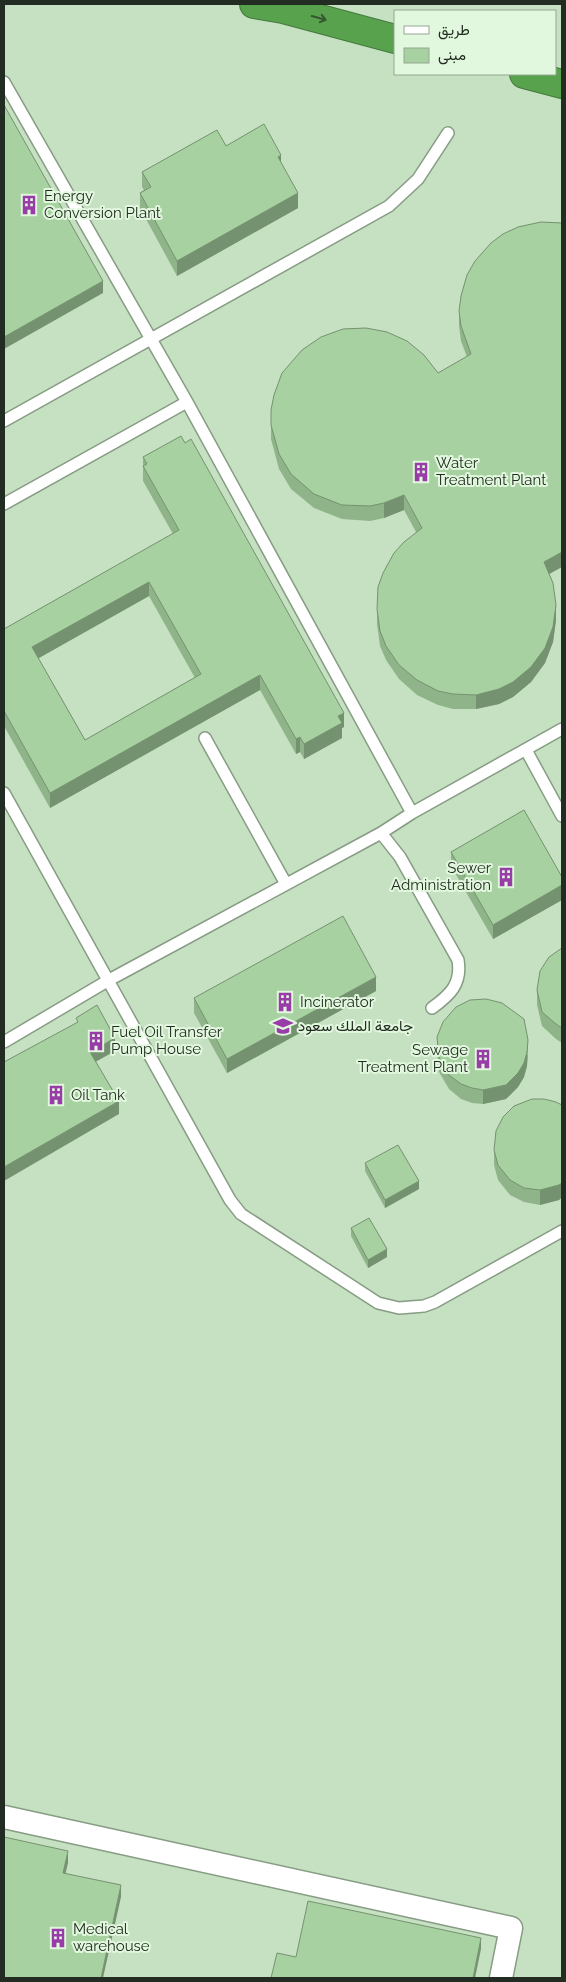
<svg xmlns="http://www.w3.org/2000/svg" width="566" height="1982" font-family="Raleway,Vazirmatn,sans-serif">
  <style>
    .built { fill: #c6e1c1; fill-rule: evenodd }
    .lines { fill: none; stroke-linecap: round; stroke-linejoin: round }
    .lane-casing { stroke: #879c84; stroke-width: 14 }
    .street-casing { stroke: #879c84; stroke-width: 25 }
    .highway-casing { stroke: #45793e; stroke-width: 30 }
    .lane { stroke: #fff; stroke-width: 11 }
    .street { stroke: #fff; stroke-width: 22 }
    .highway { stroke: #58a24d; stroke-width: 28 }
    .wall { fill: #90b48a; fill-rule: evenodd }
    .shaded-wall { fill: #759270 }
    .building { fill: #a7d1a0; stroke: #759270; fill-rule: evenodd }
    .oneway { stroke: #365531 }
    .labels { text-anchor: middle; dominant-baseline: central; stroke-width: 4; stroke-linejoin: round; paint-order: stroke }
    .poi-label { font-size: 15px; fill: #232c22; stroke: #e2f8de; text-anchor: start }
  </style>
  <rect width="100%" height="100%" fill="#d5ebd1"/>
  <path class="built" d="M4 4H562V1978H4ZM395 11H555V74H395Z"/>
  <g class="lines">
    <defs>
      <path id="lane" d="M4 82 187 402 412 813
        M4 421 389 206 418 179 448 133
        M4 504 187 402
        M205 738 286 884
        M526 750 562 816
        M4 793 230 1200 241 1214 378 1303 399 1308 424 1306 435 1302 562 1231
        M381 833 400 857 458 960C462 984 450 995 432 1008
        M4 1042 109 980 381 833 412 813 562 729"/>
      <path id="street" d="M4 1817 511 1928 501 1978"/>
      <path id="highway" d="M254 4 283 9 395 39
        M524 74 562 84"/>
    </defs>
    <use href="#lane" class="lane-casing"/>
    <use href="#street" class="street-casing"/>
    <use href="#highway" class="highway-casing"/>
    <use href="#lane" class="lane"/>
    <use href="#street" class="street"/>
    <use href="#highway" class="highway"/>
  </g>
  <path class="wall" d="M226 146 281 162 298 208 177 276 140 208V193L144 190 142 187V172Z
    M459 311 549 574 556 620 553 642 545 663 531 682 513 697 499 704 476 709H453L438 705 417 695 399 679 386 660 380 646 377 624V609L416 532 404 510 384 518 370 521 342 519 314 508 291 489 279 469 271 439V410L438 373 467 357 461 341 459 326Z
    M143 457 344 727 342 728V738L304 759 300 752 296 754 260 690 50 808 4 726V629L173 534 143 481ZM149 596 195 678 85 740 38 658Z
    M451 852 562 877V900L493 939 451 866Z
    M562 948V1043L556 1039 542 1026 537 1005V990Z
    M376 991 227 1073 194 1013V998Z
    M437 1037 528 1055 527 1066 524 1077 518 1087 506 1099 483 1104 472 1103 461 1099 449 1089 439 1072 437 1052Z
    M562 1105V1197L559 1200 540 1205 524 1202 510 1195 498 1180 494 1165V1150Z
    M365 1163 419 1189 385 1208 365 1171Z
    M351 1228 387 1257 368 1268 351 1236Z"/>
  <path class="shaded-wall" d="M281 155V169L278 157Z
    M298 193V208L177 276V261Z
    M103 281V293L4 349V337Z
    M404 495V510L384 518V503Z
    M562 552V567L544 577V562Z
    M149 582V596L32 662V647Z
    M556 605V620L553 642 545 663 531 682 513 697 499 704 476 709V695Z
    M260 675V690L50 808V793Z
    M344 713V727L342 728V738L304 759V744L338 716Z
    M300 737V752L296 754V739Z
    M562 885V900L493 939V925Z
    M376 977V991L227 1073V1059Z
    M115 1038V1051L90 1065V1052Z
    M528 1040 527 1066 524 1077 518 1087 506 1099 483 1104V1090Z
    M119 1101V1114L4 1181V1167Z
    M419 1181V1189L385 1208V1200Z
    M562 1183V1197L559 1200 540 1205V1190Z
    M387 1249V1257L368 1268V1260Z
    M68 1851V1863L63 1884V1873Z
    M121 1885V1897L103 1978H101Z
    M481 1938V1949L475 1978H473Z"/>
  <path class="building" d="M4 105 103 281 4 337Z
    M264 124 281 155 278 157 298 193 177 261 140 193 151 187 142 172 217 130 226 146Z
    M541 222 562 223V552L544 562 553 583 556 605 553 627 545 648 531 667 513 682 499 689 476 695 453 694 438 691 417 680 399 665 386 646 380 631 377 609 378 587 383 573 394 553 404 542 422 528 404 495 384 503 370 506 342 505 314 494 291 474 279 454 271 425V410L274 395 282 373 302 350 321 337 343 329 366 328 387 332 407 341 424 355 438 373 471 354 461 326 459 311 461 296 467 275 475 261 491 243 503 234 518 227Z
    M181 436 185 443 191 439 272 584 344 713 338 716 342 723 304 744 300 737 296 739 260 675 50 793 4 711V629L179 530 143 466 147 464 143 457ZM149 582 201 674 85 740 32 647Z
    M524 810 562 877V885L493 925 451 852Z
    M343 916 376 977 227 1059 194 998Z
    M562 948V1028L556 1024 542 1012 537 990 540 971 549 957Z
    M486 999 502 1003 524 1019 528 1040 527 1052 524 1063 518 1073 506 1085 483 1090 472 1088 461 1084 449 1075 439 1057 437 1037 443 1022 456 1007 470 1000Z
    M97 1005 115 1038 90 1052 119 1101 4 1167V1062L78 1022 76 1018Z
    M532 1099H544L556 1102 562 1105V1183L559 1185 540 1190 524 1188 510 1180 498 1165 494 1150 496 1131 503 1117 514 1106Z
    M398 1145 419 1181 385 1200 365 1163Z
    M369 1218 387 1249 368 1260 351 1228Z
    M4 1837 68 1851 63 1873 121 1885 101 1978H4Z
    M308 1901 481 1938 473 1978H271L277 1953 296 1957Z"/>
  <defs><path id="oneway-shaft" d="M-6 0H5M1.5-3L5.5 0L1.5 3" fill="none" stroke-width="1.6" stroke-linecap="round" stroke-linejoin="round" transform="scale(1.25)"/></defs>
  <use class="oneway" href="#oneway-shaft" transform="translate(319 18) rotate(15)"/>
  <defs>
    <symbol id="building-bare" viewBox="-9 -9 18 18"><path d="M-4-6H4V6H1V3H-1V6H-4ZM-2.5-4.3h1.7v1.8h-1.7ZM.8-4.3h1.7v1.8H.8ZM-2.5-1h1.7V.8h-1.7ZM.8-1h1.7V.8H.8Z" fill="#983da8" stroke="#e2f8de" stroke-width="2.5" paint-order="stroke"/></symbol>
    <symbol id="university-bare" viewBox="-9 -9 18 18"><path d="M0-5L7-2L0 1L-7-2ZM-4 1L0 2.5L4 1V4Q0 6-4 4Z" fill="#983da8" stroke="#e2f8de" stroke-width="2.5" paint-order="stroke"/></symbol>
  </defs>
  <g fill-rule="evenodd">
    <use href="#building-bare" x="15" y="191" width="28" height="28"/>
    <use href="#building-bare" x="407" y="458" width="28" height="28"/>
    <use href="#building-bare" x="492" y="863" width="28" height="28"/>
    <use href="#building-bare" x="271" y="988" width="28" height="28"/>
    <use href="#university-bare" x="269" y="1012" width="28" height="28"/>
    <use href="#building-bare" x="82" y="1027" width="28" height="28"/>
    <use href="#building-bare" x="469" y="1045" width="28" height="28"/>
    <use href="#building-bare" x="42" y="1081" width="28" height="28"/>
    <use href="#building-bare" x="44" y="1924" width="28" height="28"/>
  </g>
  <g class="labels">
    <g class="poi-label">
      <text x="44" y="196">Energy<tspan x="44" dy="17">Conversion Plant</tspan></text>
      <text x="436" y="463">Water<tspan x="436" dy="17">Treatment Plant</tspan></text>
      <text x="491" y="868" text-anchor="end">Sewer<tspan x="491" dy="17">Administration</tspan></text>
      <text x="300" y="1002">Incinerator</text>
      <text x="298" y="1026">جامعة الملك سعود</text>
      <text x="111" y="1032">Fuel Oil Transfer<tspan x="111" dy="17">Pump House</tspan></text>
      <text x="468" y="1050" text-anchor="end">Sewage<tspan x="468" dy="17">Treatment Plant</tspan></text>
      <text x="71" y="1095">Oil Tank</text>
      <text x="73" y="1929">Medical<tspan x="73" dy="17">warehouse</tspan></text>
    </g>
  </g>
  <rect width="566" height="1982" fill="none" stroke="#232c22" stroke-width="10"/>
  <rect x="394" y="10" width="162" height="65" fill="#e2f8de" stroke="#96a693"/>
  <rect x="404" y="26" width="25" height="8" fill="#ffffff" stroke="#96a693"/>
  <text x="438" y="35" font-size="15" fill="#232c22">طريق</text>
  <rect x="404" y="48" width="25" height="15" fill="#a7d1a0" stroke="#96a693"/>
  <text x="438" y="60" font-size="15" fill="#232c22">مبنى</text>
</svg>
